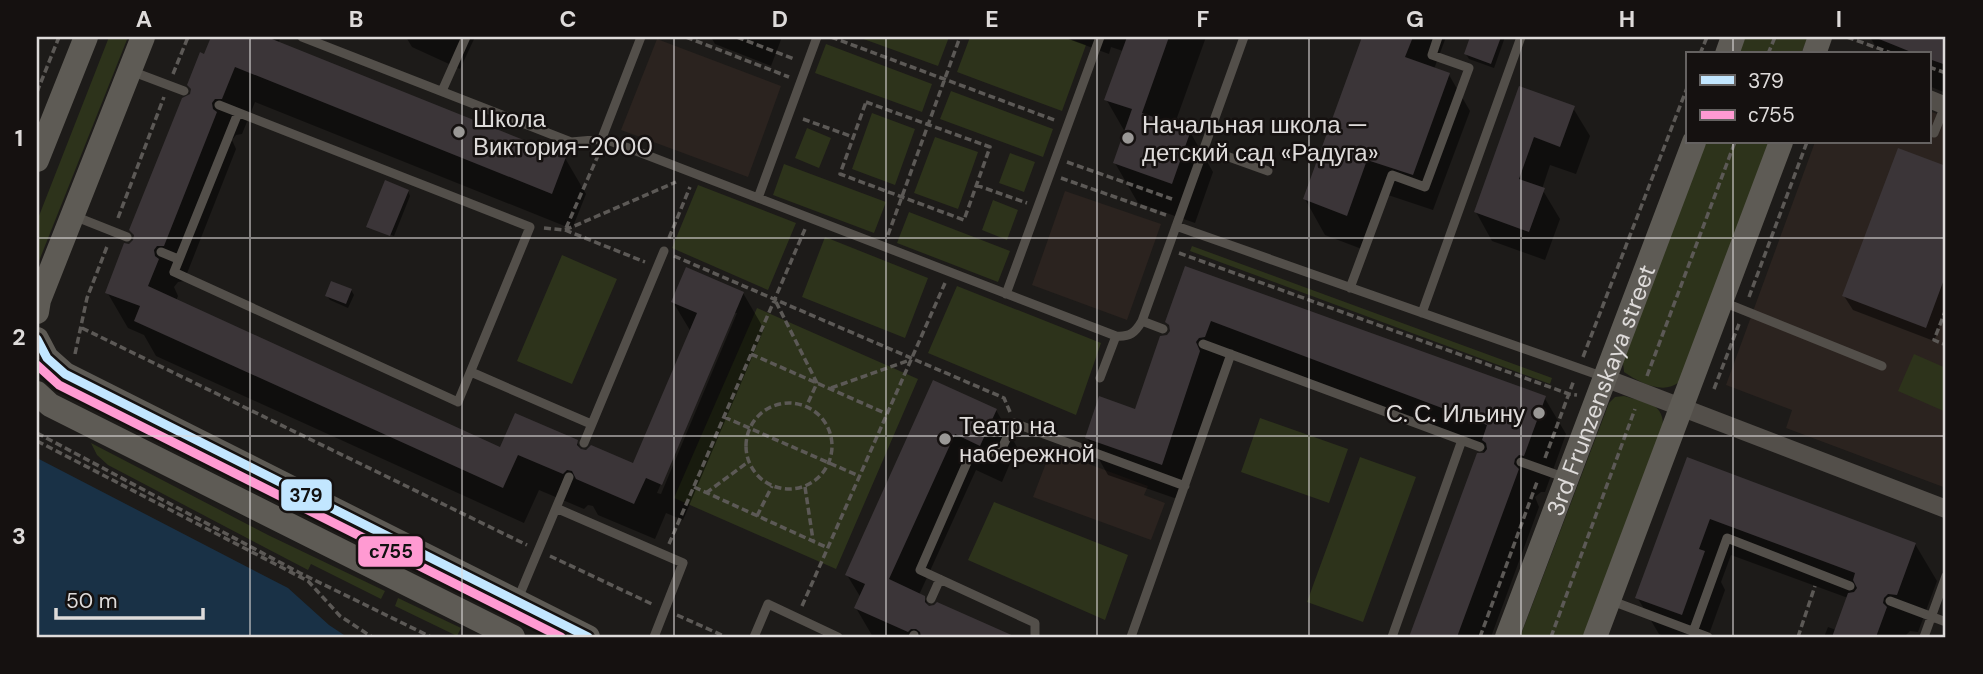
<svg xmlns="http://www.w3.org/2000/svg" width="1983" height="674" font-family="'DM Sans',sans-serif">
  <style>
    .built { fill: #2b231f }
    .green { fill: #2d331b }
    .water { fill: #193146 }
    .shadow { fill: #0007; fill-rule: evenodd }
    .building { fill: #3b3538 }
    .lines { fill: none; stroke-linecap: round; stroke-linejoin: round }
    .path { stroke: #5c5956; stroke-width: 3.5; stroke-dasharray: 7 3.5; stroke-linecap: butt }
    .lane { stroke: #534f4a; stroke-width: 9 }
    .street { stroke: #534f4a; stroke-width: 18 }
    .secondary { stroke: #5e5b55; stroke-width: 24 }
    .bus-1-casing { stroke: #151110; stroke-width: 14 }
    .bus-2-casing { stroke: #151110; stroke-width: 14 }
    .bus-1 { stroke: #c2e6ff; stroke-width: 9 }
    .bus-2 { stroke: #ff9ad2; stroke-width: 9 }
    .grid { fill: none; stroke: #dedbda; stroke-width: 2; stroke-opacity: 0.55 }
    .poi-dot { fill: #9a9896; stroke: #151110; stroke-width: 2.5 }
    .labels { text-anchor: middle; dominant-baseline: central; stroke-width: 5; stroke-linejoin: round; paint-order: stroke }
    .poi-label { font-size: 24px; fill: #dedbda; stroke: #151110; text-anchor: start }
    .street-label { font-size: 24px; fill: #dedbda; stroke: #151110 }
    .line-badge { stroke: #151110; stroke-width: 2.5 }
    .pale-badge-label { font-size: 19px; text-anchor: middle; font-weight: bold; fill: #111 }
    .neatline { fill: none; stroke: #dedbda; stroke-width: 2.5 }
    .grid-label { font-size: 23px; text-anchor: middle; font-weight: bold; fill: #dedbda }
  </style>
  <rect width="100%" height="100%" fill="#1d1b19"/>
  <path class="built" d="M657 39 781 86 748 177 621 130Z
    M1929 111 1946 117V488L1786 428 1792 410 1726 385 1815 142H1929Z
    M1065 191 1161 224 1127 320 1032 285Z
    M1051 450 1148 486 1144 495 1165 503 1151 540 1033 497Z"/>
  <path class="green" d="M109 37H128L37 266V221Z
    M858 37H949L938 66Z
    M970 37H1064L1086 45 1062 111 957 72Z
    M1743 37H1808L1801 54H1737Z
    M826 44 932 84 922 112 815 73Z
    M951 91 1053 129 1043 157 940 119Z
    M872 113 915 129 895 185 852 169Z
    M807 128 831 138 819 168 795 158Z
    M935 137 978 152 958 209 914 193Z
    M1705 142H1769L1679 382C1664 395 1640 383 1624 372L1623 362Z
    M1010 153 1035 162 1024 192 999 183Z
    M784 164 886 202 874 233 773 195Z
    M698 185 796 223 768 290 672 248Z
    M993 200 1018 210 1007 240 982 230Z
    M909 212 1010 251 998 282 897 243Z
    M825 237 928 278 905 338 802 297Z
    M1192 246 1552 378 1550 384 1190 251Z
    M562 255 617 279 572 384 517 361Z
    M957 286 1101 343 1076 415 928 353Z
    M757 308 918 379 836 569 674 498Z
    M1914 354 1946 368V412L1898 391Z
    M1624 396C1643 402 1664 402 1663 426L1584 637H1520L1609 403 1615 397Z
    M1260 418 1348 449 1329 503 1241 472Z
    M91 443 268 535 385 591 381 599 311 564 308 570 108 465 97 455Z
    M1360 457 1416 477 1363 622 1307 602Z
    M994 502 1128 555 1105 620 968 560Z
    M398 598 461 628 457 636 395 606Z"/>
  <path class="water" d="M37 458 288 588 329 625 347 637H37Z"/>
  <path class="shadow" d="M213 37H281L278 43 565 158 586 194 572 229 255 102 242 134 236 135 232 140 236 149 184 281 178 282 174 287 178 296 176 301 501 450 576 441 582 451 634 466 691 332 673 302 743 293 764 329 683 520 666 513 655 539 598 515 593 506 588 505 584 509 539 490 524 523 156 356 144 335 128 328 107 292 135 237ZM733 313H737L661 494 657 493Z
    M406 37H475L460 69 412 47Z
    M711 37H782L771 66 715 44Z
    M1063 37H1206L1174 126 1190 132 1213 172 1195 223 1138 203 1115 163 1125 132 1106 99 1123 51 1111 47 1109 54Z
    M1364 37H1446L1434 69 1449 75 1470 111 1433 210 1388 195 1367 251 1325 235 1305 199Z
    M1472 37H1505L1494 68 1469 59 1466 54Z
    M1870 37H1946V93L1929 86V54H1880Z
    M1520 88 1573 108 1590 136 1576 174 1550 165 1542 189 1560 219 1545 260 1492 241 1476 212Z
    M1899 150 1946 168V309L1934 341 1853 310 1844 296Z
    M408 191 410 196 394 236 369 226V229L368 227Z
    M1186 268 1544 397 1566 434 1545 492H1541L1535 497 1539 507 1491 637H1411L1478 455 1490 454 1232 357 1216 381 1221 389 1183 501 1108 475 1087 438 1136 411 1171 330 1167 322Z
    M351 290 354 295 348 308 330 300 327 296Z
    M934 382 996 410 1017 447 1002 482 976 470 919 595 924 597 929 607 1006 635 1008 637H873L856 608 861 598 847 575Z
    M1688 460 1915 544 1937 581 1918 632 1910 631 1904 637H1824L1828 627 1836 630 1848 598 1731 555 1721 582 1725 590 1708 637H1666L1659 634 1637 597Z"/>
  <path class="building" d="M211 37H267L566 157 552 194 235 67 222 99H215L212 103 213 109 217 112 164 246H157L154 250 155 256 159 259 148 286 500 447 515 413 578 440 577 445 581 449 586 450 591 445 633 463 697 313 671 302 686 267 744 292 662 485 646 478 634 504 576 479 572 471 567 470 563 474 518 455 503 488 134 321 140 306 105 293 124 243 129 244 133 240 134 235 129 230 182 98 190 94 191 89 187 85 200 52 204 54Z
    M1127 37H1169L1142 113 1191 130 1172 184 1113 163 1132 109 1104 100Z
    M1362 37H1413L1405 57 1450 73 1413 175 1367 160 1347 216 1303 199Z
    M1470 37H1501L1491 64 1464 54Z
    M1874 37H1946V65L1929 59V54H1916Z
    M1519 86 1575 106 1560 147 1534 137 1519 179 1545 188 1529 232 1474 212Z
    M1898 148 1946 166V274L1926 328 1842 296Z
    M385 180 409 190 390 236 366 227Z
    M1185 266 1546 396 1524 456 1519 455 1515 459 1514 464 1519 469 1457 637H1409L1477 453H1484L1487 449 1486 443 1482 440 1487 425 1211 321 1205 337 1199 338 1196 342 1200 351 1162 465 1085 438 1099 396 1135 409 1160 336 1167 335 1170 331 1169 325 1165 322Z
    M331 281 352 289 346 304 325 296Z
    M933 380 997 409 980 446 955 434 889 579 925 596V602L929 606 934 605 937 602 1016 637H921L920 632 916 629H911L908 632 854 608 865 584 845 575Z
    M1687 457 1916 543 1897 595 1888 594 1884 598 1883 603 1887 607 1876 637H1832L1848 593 1854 592 1857 588 1853 580 1855 573 1710 519 1699 549 1705 551 1682 615 1635 598Z"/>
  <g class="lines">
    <path class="path" d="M686 37 789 77
      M737 37 794 59
      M831 37 1057 121
      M1847 37 1894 54
      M1700 54 1707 37
      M1768 54 1775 37
      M1929 67 1946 73
      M173 74 188 37
      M37 92 59 37
      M866 102 990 147 964 220 840 174Z
      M803 119 853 137
      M1067 162 1172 199
      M1061 178 1166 215
      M976 185 1027 203
      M118 218 164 97
      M544 228 565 230 645 262
      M566 228 600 151
      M565 230 676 182
      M888 235 960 37
      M669 238 690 187
      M1179 253 1569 394 1577 395
      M674 256 1004 398 1010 412
      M1749 297 1807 142
      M776 302 817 383 807 405
      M1946 309 1934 340 1946 345
      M82 328 527 545
      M75 354 87 298 108 244
      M751 354 887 414
      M1583 357 1687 88
      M1647 376 1735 142
      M831 388 910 360
      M1714 389 1739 324
      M746 446a43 43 0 1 1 86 0a43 43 0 1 1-86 0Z
      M724 417 859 476
      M37 433 300 573 431 637
      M37 441 308 581 340 616 372 637
      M1545 458 1574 380
      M694 487 828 548
      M805 487 813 540
      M706 493 748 462
      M757 516 772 486
      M669 544 805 229
      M550 556 654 605
      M802 606 945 283
      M677 615 726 637
      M1480 637 1537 482
      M1551 637 1635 409
      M1798 637 1815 586"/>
    <path class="lane" d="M302 37 571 142 605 139 1116 336
      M131 71 184 91
      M442 91 466 37
      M219 105 530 227 458 402 174 272 238 113
      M1934 133 1945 106
      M602 138 641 37
      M1204 148 1268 171
      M758 198 817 37
      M74 216 127 237
      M1176 226 1604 377
      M161 252 178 259
      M1350 288 1392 175 1425 187 1469 68 1432 55 1438 37
      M1006 294 1100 37
      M1723 302 1882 366
      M1422 313 1521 37
      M1142 321 1163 329
      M1203 344 1480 447
      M471 372 591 424
      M1100 378 1116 336C1130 337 1135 333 1142 321L1244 37
      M584 443 664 251
      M1521 462 1566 478
      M556 508 683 563 654 637
      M931 599 940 579
      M517 601 569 477
      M1612 601 1708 637
      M1890 601 1946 622
      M1693 632 1727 538 1850 586
      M754 637 768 604 838 637
      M913 637 914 635
      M1035 637V623L920 570 969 458 1001 450 1014 423 1185 486
      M1131 637 1231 354
      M1392 637 1462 440
      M1924 637 1946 576"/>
    <path class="street" d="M1929 99 1946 106
      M1605 378 1946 509"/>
    <g class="secondary">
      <path d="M1727 54 1733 37"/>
      <path d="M1814 54 1820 37"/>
      <path d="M37 160 86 37"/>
      <path d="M37 312 39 300 143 37"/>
      <path d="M37 339 47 358 65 374 588 637"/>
      <path d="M37 393 50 405 513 637"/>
      <path id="s1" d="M1507 637 1694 142"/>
      <path d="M1595 637 1781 142"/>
    </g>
    <defs>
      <path id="bus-1" d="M37 339 47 358 65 374 588 637"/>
      <path id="bus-2" d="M37 365 59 385 561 637"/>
    </defs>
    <use href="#bus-1" class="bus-1-casing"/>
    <use href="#bus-2" class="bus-2-casing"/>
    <use href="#bus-1" class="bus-1"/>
    <use href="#bus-2" class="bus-2"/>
  </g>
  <path class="grid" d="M250 37V637M462 37V637M674 37V637M886 37V637M1097 37V637M1309 37V637M1521 37V637M1733 37V54M1733 142V637M37 238H1946M37 436H1946"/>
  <g class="poi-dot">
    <circle cx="459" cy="132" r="7"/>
    <circle cx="1128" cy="138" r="7"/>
    <circle cx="1539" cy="413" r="7"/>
    <circle cx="945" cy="439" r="7"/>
  </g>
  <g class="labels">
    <g class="poi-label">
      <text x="473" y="118">Школа<tspan x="473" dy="28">Виктория-2000</tspan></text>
      <text x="1142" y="124">Начальная школа —<tspan x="1142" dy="28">детский сад «Радуга»</tspan></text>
      <text x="1525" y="413" text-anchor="end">С. С. Ильину</text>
      <text x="959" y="425">Театр на<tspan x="959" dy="28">набережной</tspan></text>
    </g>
    <g class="street-label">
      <text stroke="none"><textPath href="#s1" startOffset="264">3rd Frunzenskaya street</textPath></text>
    </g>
  </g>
  <g class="line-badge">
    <rect x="280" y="478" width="53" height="34" rx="7" fill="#c2e6ff"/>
    <rect x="357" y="535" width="67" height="33" rx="7" fill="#ff9ad2"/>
  </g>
  <g class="pale-badge-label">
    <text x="306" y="502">379</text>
    <text x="391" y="558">с755</text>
  </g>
  <rect width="1983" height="674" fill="none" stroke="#151110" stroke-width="77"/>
  <rect x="1686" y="52" width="245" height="91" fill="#151110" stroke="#656261" stroke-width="2"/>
  <rect x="1700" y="75" width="35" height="10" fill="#c2e6ff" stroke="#656261" stroke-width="2"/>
  <text x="1748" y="88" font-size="21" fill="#dedbda">379</text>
  <rect x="1700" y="110" width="35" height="10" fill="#ff9ad2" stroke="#656261" stroke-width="2"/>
  <text x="1748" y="122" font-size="21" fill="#dedbda">с755</text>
  <path d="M56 608v10h147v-10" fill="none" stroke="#dedbda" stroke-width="3.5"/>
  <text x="66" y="608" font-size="21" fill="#dedbda" stroke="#151110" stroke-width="5" paint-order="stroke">50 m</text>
  <rect x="38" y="38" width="1906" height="598" class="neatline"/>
  <g class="grid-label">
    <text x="144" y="27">A</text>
    <text x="356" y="27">B</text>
    <text x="568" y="27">C</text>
    <text x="780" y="27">D</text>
    <text x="992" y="27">E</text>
    <text x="1203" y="27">F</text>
    <text x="1415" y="27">G</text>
    <text x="1627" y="27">H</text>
    <text x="1839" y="27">I</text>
    <text x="19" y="146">1</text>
    <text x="19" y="345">2</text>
    <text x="19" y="544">3</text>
  </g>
</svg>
